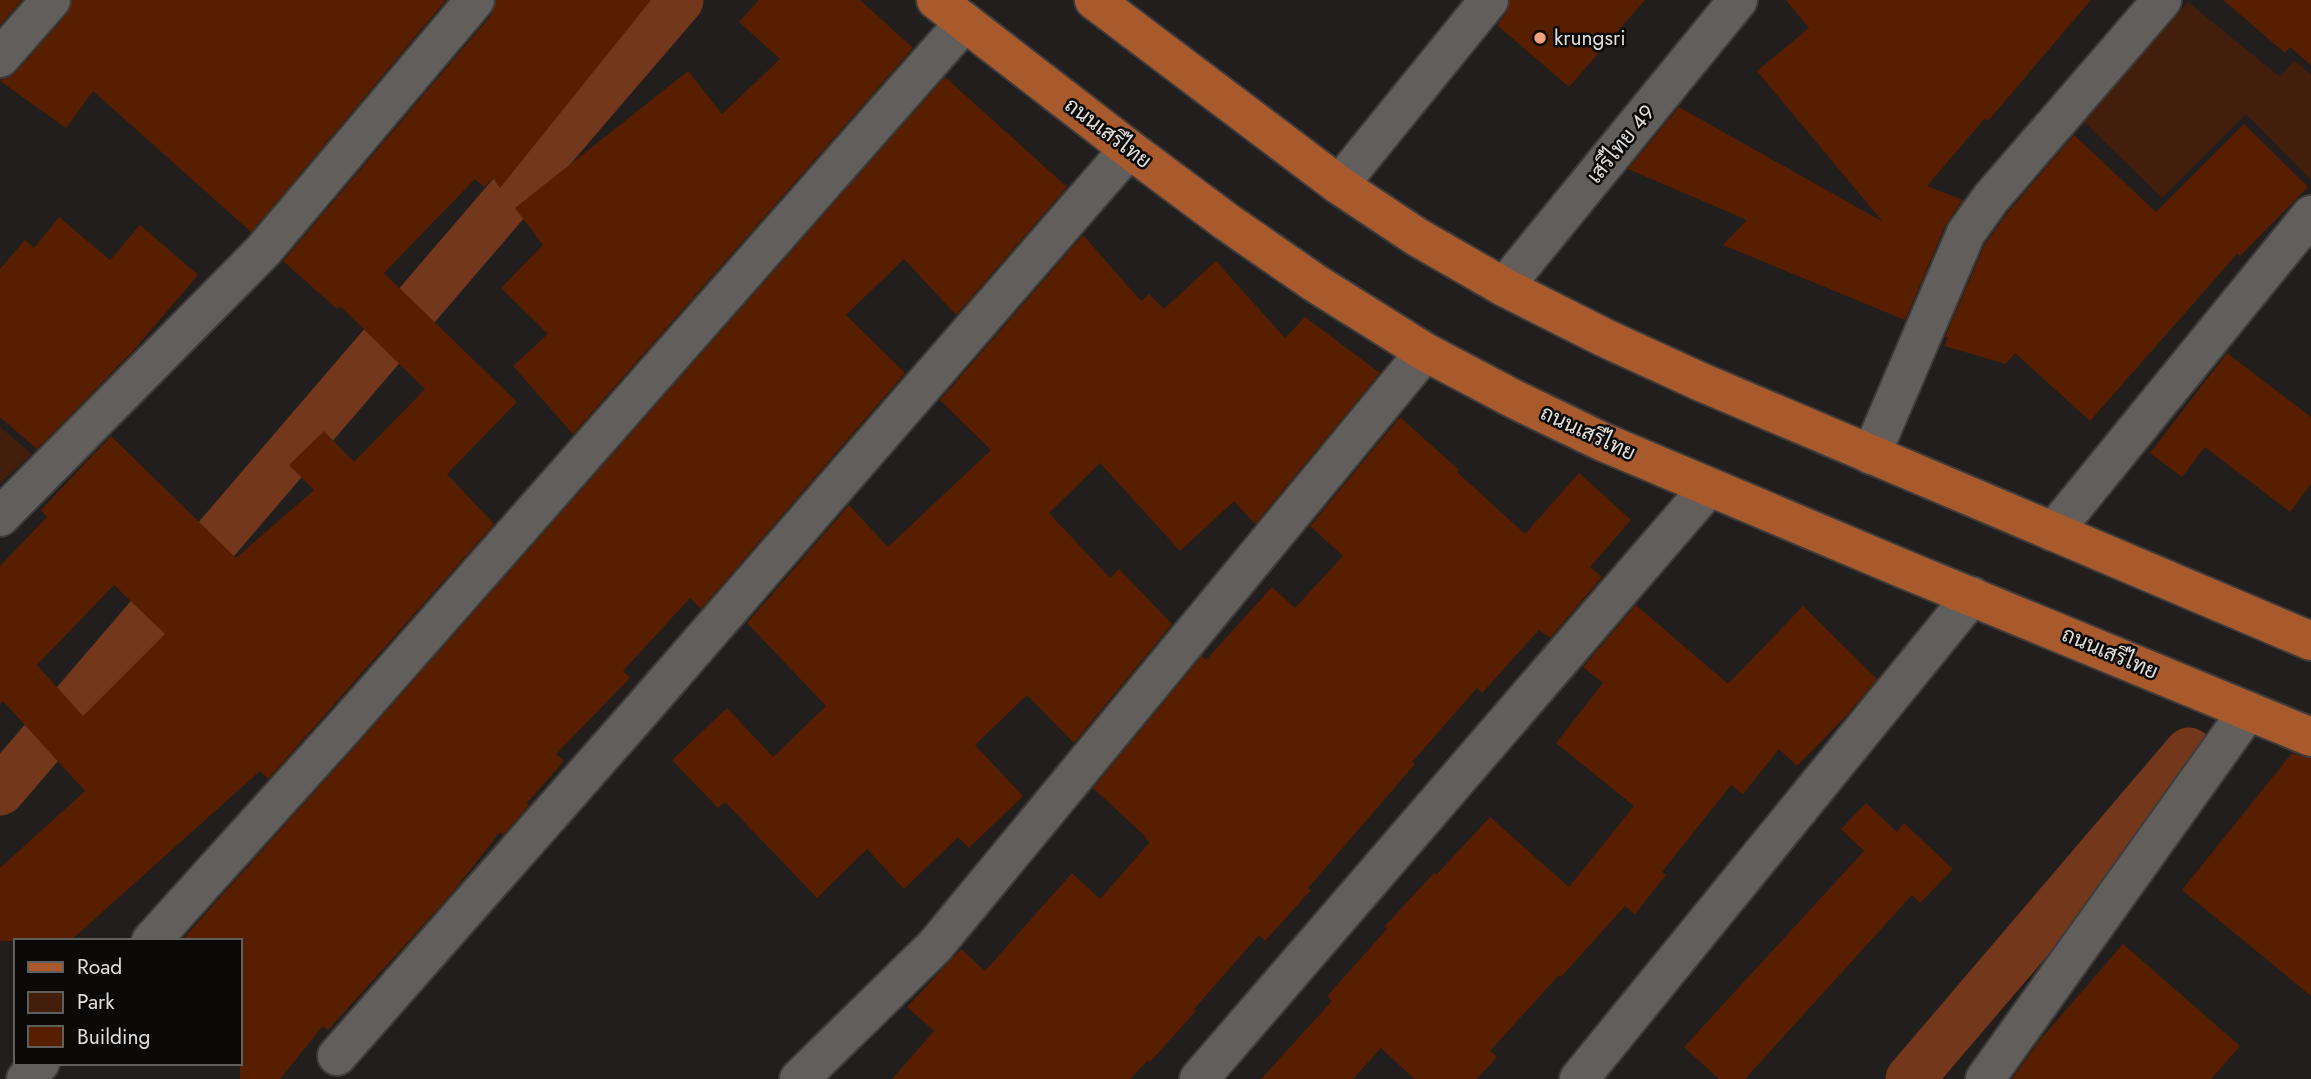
<svg xmlns="http://www.w3.org/2000/svg" width="2311" height="1079" font-family="Jost,Sarabun,sans-serif">
  <style>
    .green { fill: #431e0d }
    .lines { fill: none; stroke-linecap: round; stroke-linejoin: round }
    .canal { stroke: #73371b; stroke-width: 49 }
    .building { fill: #581e00; fill-rule: evenodd }
    .minor-casing { stroke: #3e3c3b; stroke-width: 42 }
    .major-casing { stroke: #3e3c3b; stroke-width: 42 }
    .minor { stroke: #625e5c; stroke-width: 38 }
    .major { stroke: #a85a2d; stroke-width: 38 }
    .poi-dot { fill: #f2a17e; stroke: #0a0908; stroke-width: 2.5 }
    .labels { text-anchor: middle; dominant-baseline: central; stroke-width: 5; stroke-linejoin: round; paint-order: stroke }
    .poi-label { font-size: 21px; fill: #e1dfde; stroke: #0a0908; text-anchor: start }
    .street-label { font-size: 21px; fill: #e1dfde; stroke: #0a0908 }
  </style>
  <rect width="100%" height="100%" fill="#211e1d"/>
  <path class="green" d="M2188 2 2280 77 2294 60 2311 75V180L2246 114 2162 198 2083 121Z
    M0 427 32 454 0 483Z"/>
  <g class="lines">
    <path class="canal" d="M0 791 679 0
      M1910 1079 2189 752"/>
  </g>
  <path class="building" d="M0 0H22L0 25Z
    M72 0H446L251 232 93 91 66 128 0 81 16 72 67 14Z
    M496 0H651L500 188 493 178 484 187 475 179 384 273 517 402 447 474 494 524 268 779 260 771 70 941H0V868L85 791 3 701 0 704V566L47 517 41 510 111 436 236 558 314 490 289 465 324 431 354 462 425 389 340 306 337 309 283 261 492 14ZM114 585 165 634 83 716 37 665Z
    M759 0H860L913 48 573 434 513 366 548 334 501 288 543 245 515 208 688 71 722 114 780 59 739 22Z
    M1510 0H1645L1569 87 1497 25 1506 13Z
    M1786 0H2091L1988 121 1985 118 1927 186 1963 200 1946 224 1905 320 1723 245 1747 220 1628 169 1679 107 1883 222 1757 71 1809 28Z
    M2223 0H2311V65L2290 47 2285 53Z
    M945 77 1067 187 956 315 904 259 846 315 905 373 701 609 690 598 623 671 630 678 556 754 564 761 527 803 529 805 503 835 500 832 452 893 328 1030 323 1026 280 1079H240V941H181L362 739Z
    M2244 124 2308 187 2240 256 2237 254 2090 421 2015 353 2006 364 1944 346 1948 338 1945 337 1985 244 2008 212 2074 135 2156 212Z
    M59 217 110 260 140 225 198 275 134 350 37 449 0 417V269L25 240 34 248Z
    M1083 235 1141 301 1149 294 1164 309 1216 261 1285 338 1305 317 1380 373 1255 524 1234 501 1180 551 1100 463 1049 513 1110 578 1119 569 1172 624 1074 743 1027 695 975 745 1023 796 969 848 958 837 904 889 867 849 817 898 725 802 718 808 672 760 727 708 773 757 826 706 747 623 849 505 888 547 991 450 940 400Z
    M2227 353 2311 417V484L2290 512 2205 447 2182 477 2150 453Z
    M1400 417 1459 470 1457 472 1525 534 1579 473 1631 520 1590 567 1602 577 1550 638 1539 630 1482 693 1477 688 1412 762 1415 764 1308 888 1311 890 1265 941 1259 935 1194 1009 1196 1011 1150 1062 1148 1060 1130 1079H892L934 1031 907 1007 961 949 985 971 1072 873 1100 899 1150 842 1145 838 1146 837 1093 788 1202 656 1206 660 1272 587 1295 608 1343 556 1310 526Z
    M1636 605 1728 684 1803 606 1877 679 1846 716 1797 766 1779 749 1743 794 1731 785 1662 872 1666 875 1635 914 1625 906 1561 977 1559 975 1490 1051 1497 1057 1477 1079H1414L1381 1048 1353 1079H1261L1332 1001 1327 996 1387 929 1385 926 1434 873 1436 875 1490 817 1569 887 1634 806 1556 743 1603 683 1583 667Z
    M2292 753 2311 758V996L2182 890Z
    M1866 803 1897 832 1904 823 1953 869 1920 903 1912 895 1745 1079H1719L1684 1047 1864 851 1841 829Z
    M2123 944 2240 1046 2211 1079H2012L2039 1041Z"/>
  <g class="lines">
    <defs>
      <path id="minor" d="M0 58 51 0
        M1339 185 1489 0
        M1504 287 1738 0
        M1871 455 1966 233 1991 198 2162 0
        M0 517 263 251 475 0
        M2053 532 2311 215
        M151 941 346 725 965 22
        M337 1056 633 720 1129 149
        M26 1079 40 1063
        M799 1079 935 946 1425 352
        M1199 1079 1709 487
        M1579 1079 1972 596
        M1985 1079 2248 711"/>
      <path id="major" d="M936 0 1129 149 1227 222 1315 283 1425 352 1514 399 1603 442 1899 567 2311 737
        M1094 0 1339 185 1417 237 1504 287 1605 338 1701 382 2311 641"/>
    </defs>
    <use href="#minor" class="minor-casing"/>
    <use href="#major" class="major-casing"/>
    <use href="#minor" class="minor"/>
    <use href="#major" class="major"/>
  </g>
  <circle class="poi-dot" cx="1540" cy="38" r="7"/>
  <g class="labels">
    <g class="poi-label">
      <text x="1554" y="38">krungsri</text>
    </g>
    <g class="street-label">
      <text transform="translate(1108 133) rotate(37)">ถนนเสรีไทย</text>
      <text transform="translate(1621 144) rotate(-51)">เสรีไทย 49</text>
      <text transform="translate(1588 433) rotate(25)">ถนนเสรีไทย</text>
      <text transform="translate(2110 653) rotate(23)">ถนนเสรีไทย</text>
    </g>
  </g>
  <rect x="14" y="939" width="228" height="126" fill="#0a0908" stroke="#605f5e" stroke-width="2"/>
  <rect x="28" y="962" width="35" height="10" fill="#a85a2d" stroke="#605f5e" stroke-width="2"/>
  <text x="77" y="974" font-size="21" fill="#e1dfde">Road</text>
  <rect x="28" y="992" width="35" height="21" fill="#431e0d" stroke="#605f5e" stroke-width="2"/>
  <text x="77" y="1009" font-size="21" fill="#e1dfde">Park</text>
  <rect x="28" y="1026" width="35" height="21" fill="#581e00" stroke="#605f5e" stroke-width="2"/>
  <text x="77" y="1044" font-size="21" fill="#e1dfde">Building</text>
</svg>
